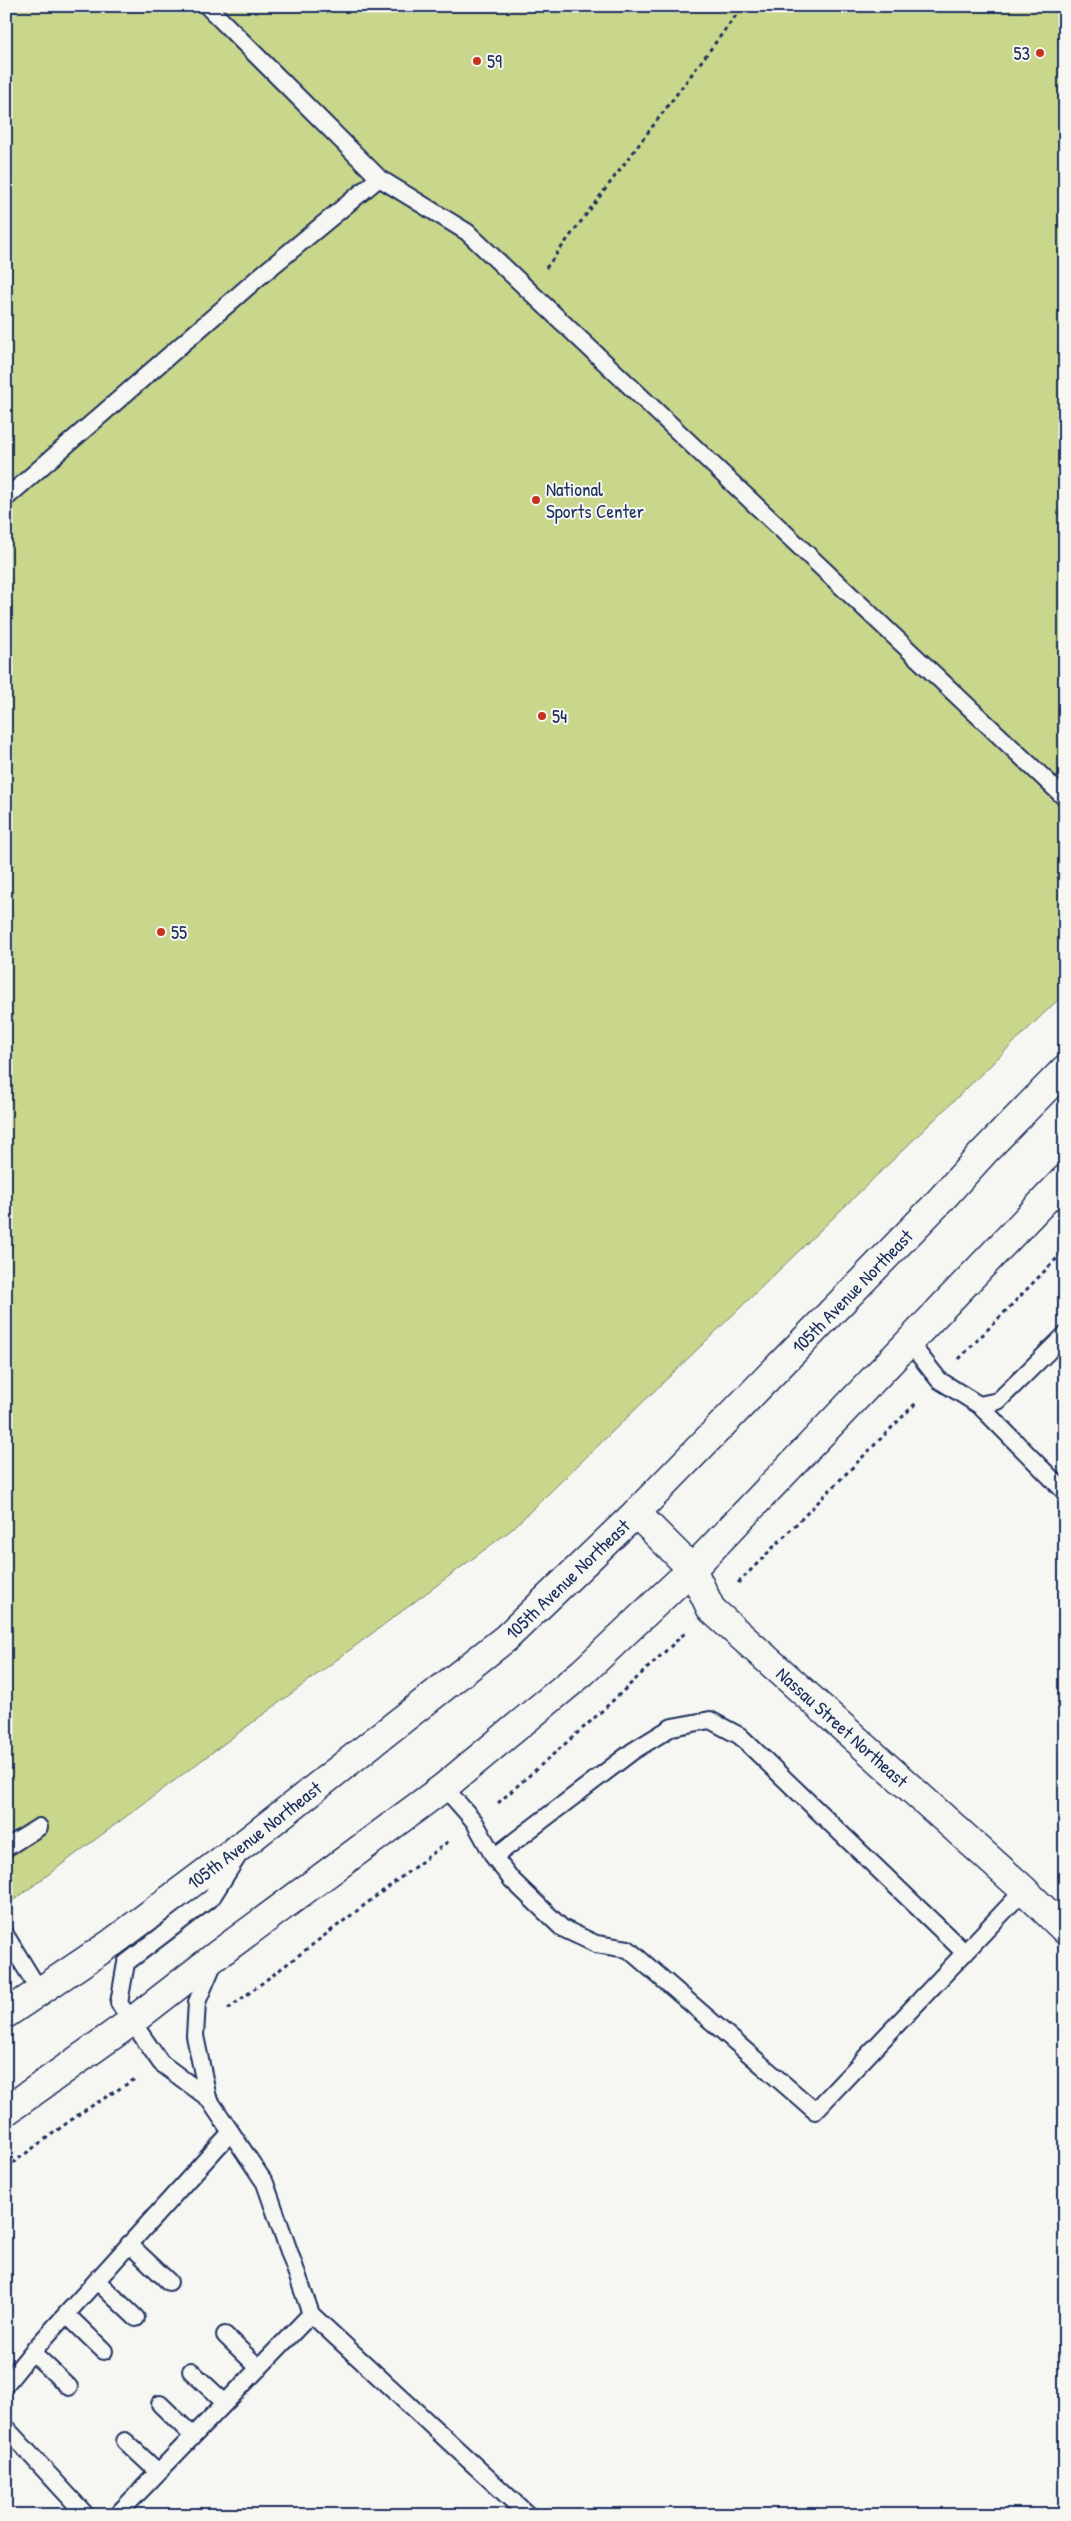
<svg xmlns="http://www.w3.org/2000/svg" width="1071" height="2521" font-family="'Patrick Hand',sans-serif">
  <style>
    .green { fill: #c8d78b; stroke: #728374 }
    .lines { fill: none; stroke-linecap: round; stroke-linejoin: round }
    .lane-casing { stroke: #1b2f5e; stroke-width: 20 }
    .street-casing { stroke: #1b2f5e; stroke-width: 31 }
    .secondary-casing { stroke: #1b2f5e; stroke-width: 31 }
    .path { stroke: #1b2f5e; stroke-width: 3; stroke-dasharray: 4 4; stroke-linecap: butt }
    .lane { stroke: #f6f6f2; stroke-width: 16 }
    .street { stroke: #f6f6f2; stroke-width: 28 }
    .secondary { stroke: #f6f6f2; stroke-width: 28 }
    .poi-dot { fill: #c8321e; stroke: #f6f6f2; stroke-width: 2 }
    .labels { text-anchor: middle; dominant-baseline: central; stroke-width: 4; stroke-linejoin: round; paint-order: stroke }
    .poi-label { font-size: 19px; fill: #1b2f5e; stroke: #f6f6f2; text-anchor: start }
    .street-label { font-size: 19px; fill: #1b2f5e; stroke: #f6f6f2 }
  </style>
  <rect width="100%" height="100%" fill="#f6f6f2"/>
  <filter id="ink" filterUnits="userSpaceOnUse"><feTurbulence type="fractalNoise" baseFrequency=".02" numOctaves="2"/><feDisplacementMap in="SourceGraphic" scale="10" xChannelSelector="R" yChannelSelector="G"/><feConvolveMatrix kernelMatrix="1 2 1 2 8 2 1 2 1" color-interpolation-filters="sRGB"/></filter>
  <g filter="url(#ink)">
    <path class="green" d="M6 6H1065V993L511 1530 6 1906Z"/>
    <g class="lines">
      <defs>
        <path id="lane" d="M207 6 379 178
          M6 498 259 277 379 178 467 232 1065 798
          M909 1342 939 1380 979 1405 998 1401 1065 1335
          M979 1405 1065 1492
          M444 1787 474 1821 494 1857 512 1880 562 1928 596 1944 628 1949 815 2111 1024 1890
          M6 1848 39 1827
          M238 1856 212 1897 126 1963 119 2003 161 2063 208 2098 265 2183 311 2314
          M494 1857 633 1751 672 1727 710 1720 740 1736 964 1952
          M6 1936 39 1990
          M208 2098 195 2036 197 2002 214 1962
          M129 2244 169 2282
          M97 2281 136 2318
          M66 2314 104 2351
          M225 2335 259 2368
          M32 2352 69 2387
          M191 2371 225 2403
          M6 2384 32 2352 231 2132
          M160 2404 193 2436
          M6 2428 86 2515
          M125 2441 158 2472
          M117 2515 311 2314 528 2515"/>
        <g id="street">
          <path id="s1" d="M636 1513 692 1569 711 1609 1024 1890 1065 1930"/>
        </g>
        <g id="secondary">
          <path id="s2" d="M6 2014 113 1942 249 1840 506 1638 636 1513 935 1206 984 1152 1065 1069"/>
          <path d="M6 2111 131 2022 217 1955 444 1787 583 1672 692 1569 1065 1179"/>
        </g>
      </defs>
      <use href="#lane" class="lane-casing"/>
      <use href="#street" class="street-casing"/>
      <use href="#secondary" class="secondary-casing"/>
      <path class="path" d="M546 268 743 6
        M959 1359 1065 1250
        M738 1583 918 1401
        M498 1803 591 1721 686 1632
        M228 2009 450 1840
        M6 2168 82 2112 135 2079"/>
      <use href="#lane" class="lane"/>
      <use href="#street" class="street"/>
      <use href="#secondary" class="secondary"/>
    </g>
  </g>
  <g class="poi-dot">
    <circle cx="1040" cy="53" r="5"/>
    <circle cx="477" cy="61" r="5"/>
    <circle cx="536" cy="500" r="5"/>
    <circle cx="542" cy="716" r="5"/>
    <circle cx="161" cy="932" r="5"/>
  </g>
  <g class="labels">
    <g class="poi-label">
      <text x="1030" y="53" text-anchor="end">53</text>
      <text x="487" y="61">59</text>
      <text x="546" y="489">National<tspan x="546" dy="22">Sports Center</tspan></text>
      <text x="552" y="716">54</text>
      <text x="171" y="932">55</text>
    </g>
    <g class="street-label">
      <text stroke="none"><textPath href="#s2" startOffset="1116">105th Avenue Northeast</textPath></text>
      <text stroke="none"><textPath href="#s2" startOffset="711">105th Avenue Northeast</textPath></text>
      <text stroke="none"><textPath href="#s1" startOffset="300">Nassau Street Northeast</textPath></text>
      <text stroke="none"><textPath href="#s2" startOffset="306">105th Avenue Northeast</textPath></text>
    </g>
  </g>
  <rect width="1071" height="2521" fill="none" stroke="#f6f6f2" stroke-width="25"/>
  <rect x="12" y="12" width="1046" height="2496" fill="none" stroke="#1b2f5e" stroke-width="2" filter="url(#ink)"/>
</svg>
